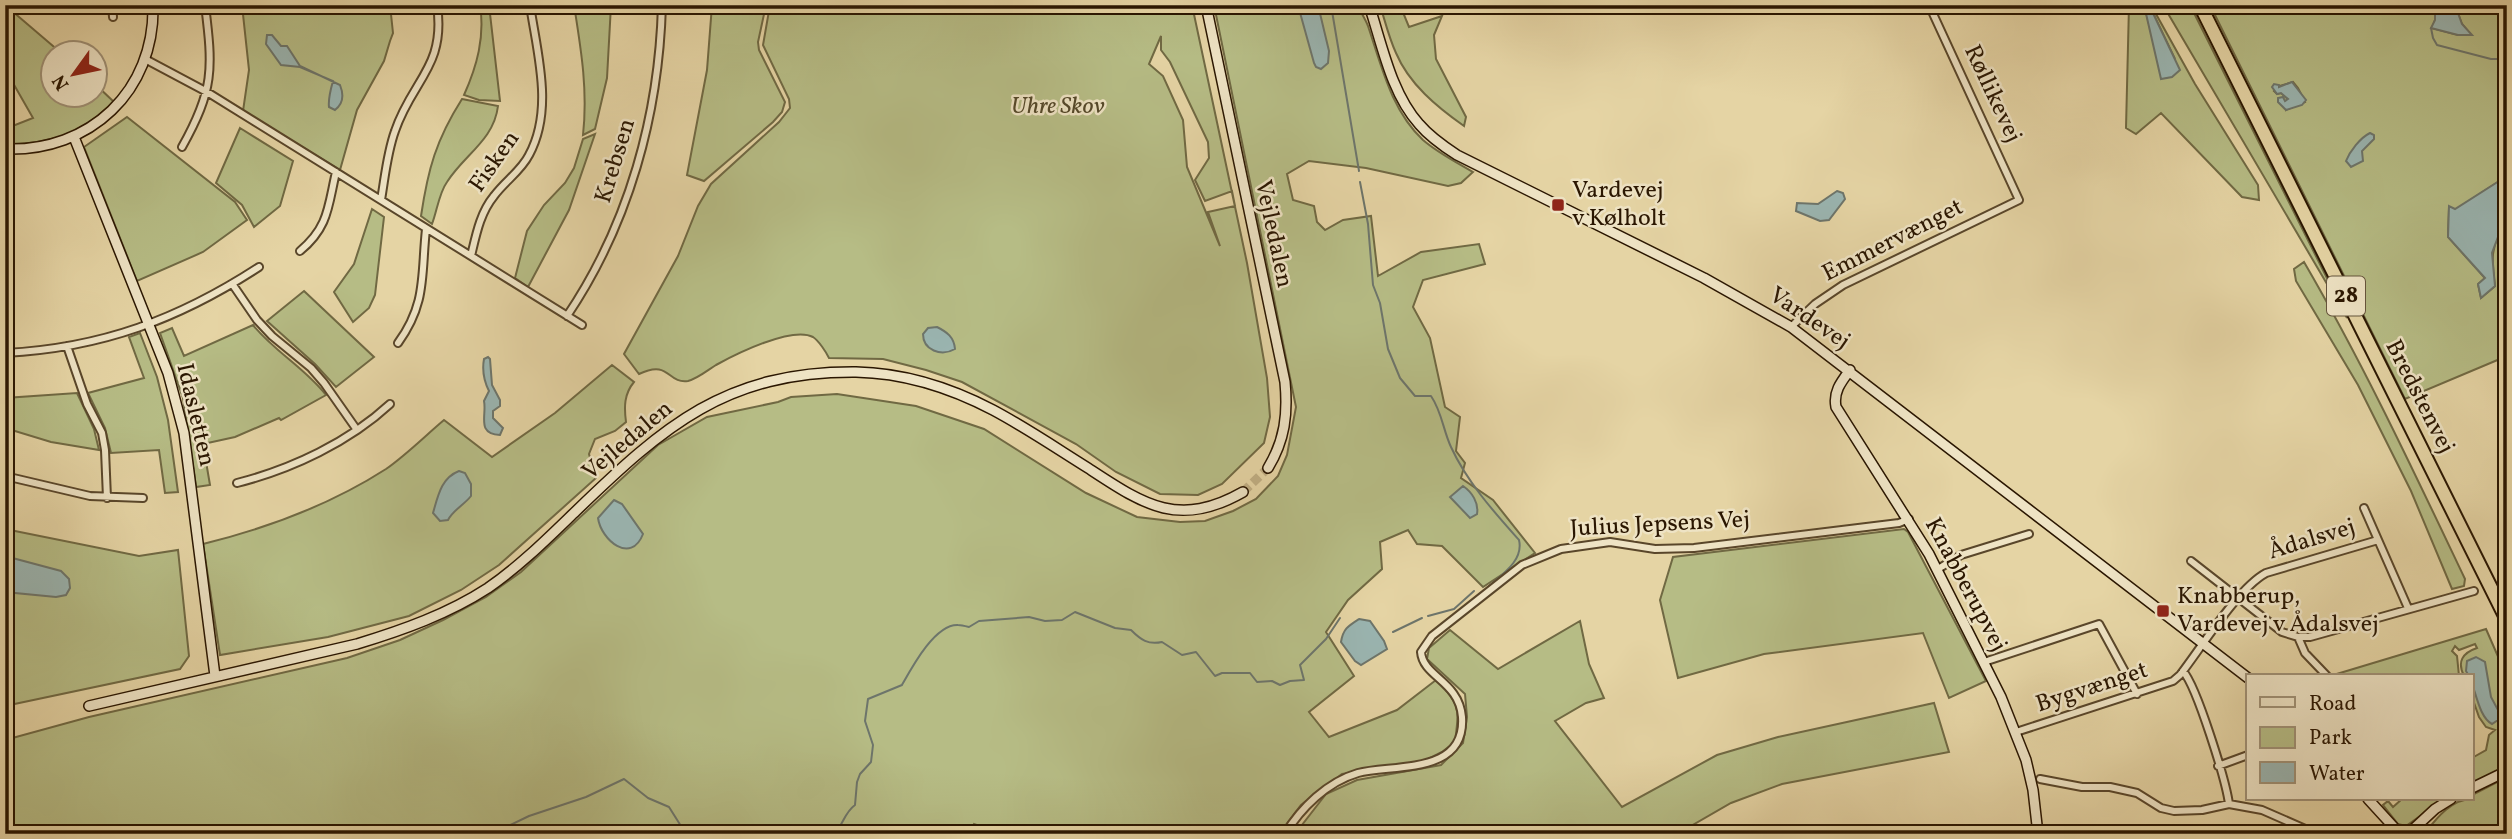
<svg xmlns="http://www.w3.org/2000/svg" width="2512" height="839" font-family="Vollkorn,serif">
  <style>
    .green { fill: #b6bc85; stroke: #706943; stroke-width: 2; fill-rule: evenodd }
    .water { fill: #9ab5b1; stroke: #6d756b; stroke-width: 2 }
    .lines { fill: none; stroke-linecap: round; stroke-linejoin: round }
    .stream { stroke: #6d756b; stroke-width: 2 }
    .secondary-tunnel { stroke: #c0ae83; stroke-width: 9; stroke-dasharray: 9 4.5; stroke-linecap: butt }
    .street-casing { stroke: #59462a; stroke-width: 10 }
    .secondary-casing { stroke: #2a1601; stroke-width: 12 }
    .highway-casing { stroke: #2a1601; stroke-width: 16 }
    .street { stroke: #eee3c4; stroke-width: 6 }
    .secondary { stroke: #eee3c4; stroke-width: 9 }
    .highway { stroke: #e5d4a4; stroke-width: 12 }
    .poi-dot { fill: #8f2418; stroke: #eee3c4; stroke-width: 2.5 }
    .labels { text-anchor: middle; dominant-baseline: central; stroke-width: 5; stroke-linejoin: round; paint-order: stroke }
    .shield { fill: #eee3c4; stroke: #65543c; stroke-width: 2 }
    .shield-label { font-size: 23px; font-weight: bold; fill: #2a1601 }
    .street-label { font-size: 24px; fill: #2a1601; stroke: #eee3c4 }
    .park-label { font-size: 24px; font-style: italic; fill: #544829; stroke: #eee3c4 }
    .poi-label { font-size: 24px; fill: #2a1601; stroke: #eee3c4; text-anchor: start }
  </style>
  <rect width="100%" height="100%" fill="#e5d4a4"/>
  <filter id="stains"><feTurbulence type="fractalNoise" baseFrequency=".00286" numOctaves="4"/><feColorMatrix values="0 0 0 0 .2 0 0 0 0 .09 0 0 0 0 .02 0 0 0 .5 -.17"/></filter>
  <radialGradient id="worn" r=".72"><stop offset=".6" stop-color="#630" stop-opacity="0"/><stop offset="1" stop-color="#630" stop-opacity=".3"/></radialGradient>
  <path class="green" d="M5 5 60 52H52V94H94L95 84 114 102C79 135 56 142 8 145L10 127 33 118 5 69Z
    M242 5H390L393 33 390 41 384 61 357 110 340 170 243 111 249 70Z
    M480 5H489L500 101 479 100 464 95C477 66 485 37 480 5Z
    M574 5H611L607 78 595 129 583 135C588 90 581 49 574 5Z
    M712 5H766L758 42 759 50 785 102 782 112 773 122 704 181 687 175 707 70Z
    M770 5H825L826 10 827 5H1192L1247 263 1267 378 1270 417 1264 443 1222 484 1198 495 1160 494 1116 472 1076 444 962 382 926 370 883 359 829 358C826 352 819 341 813 337 792 326 736 354 716 365 708 370 697 379 688 381 667 384 670 359 639 374L624 354 678 256 698 206 711 184 779 122 790 108 789 99 763 45ZM1161 36V50L1170 62 1208 142 1209 158 1195 180 1205 201 1232 191 1235 206 1208 212 1220 246 1187 167 1183 120 1163 76 1149 64Z
    M1214 5H1358C1361 14 1367 21 1369 29 1382 68 1392 111 1423 140 1438 153 1456 162 1473 172L1461 183 1448 186 1366 168 1309 161 1287 174 1293 200 1314 206 1317 222 1325 230 1343 220 1371 216 1378 276 1421 252 1479 244 1485 264 1423 280 1413 307 1430 338 1445 407 1460 417 1456 451 1465 463 1461 478 1493 500 1535 553 1483 587 1442 546 1417 544 1408 530 1380 542 1382 569 1348 600 1326 632 1354 676 1309 712 1329 737 1397 710 1436 680C1461 704 1459 709 1455 742L1442 752 1422 762 1342 774 1301 805 1279 834H1003L974 824 970 834H5V740L89 717 347 658 400 640 443 620 486 597 521 572 658 445 707 417 778 402 791 397 837 394 916 406 984 429 1086 493 1137 517 1180 522 1205 521 1233 511 1256 499 1278 476 1287 455 1296 407Z
    M1380 5H1400L1409 27 1442 16 1434 35 1436 59 1466 117 1464 126C1437 107 1409 84 1396 53 1389 38 1385 21 1380 5Z
    M2129 5H2144L2149 24 2175 59 2151 9 2145 5H2151L2195 84 2258 185 2259 200 2242 197 2161 113 2136 134 2126 128Z
    M2163 5H2190L2347 318Z
    M2210 5H2413L2415 9 2418 5H2435V20L2432 28 2458 35H2471L2462 24 2455 5H2507V176L2455 210 2449 207 2448 237 2485 278 2478 284 2481 298 2495 286C2492 264 2489 241 2507 226V356L2405 399ZM2293 82 2298 88 2305 102 2286 110 2285 101 2289 100 2281 93 2277 94 2274 91 2280 86Z
    M462 99 498 106C494 140 464 155 447 182 439 193 437 211 432 224L421 216C428 169 436 140 462 99Z
    M127 117 235 202 247 220 203 252 137 281 84 147Z
    M240 128 293 161 280 206 254 227 242 205 216 183Z
    M595 134 569 210 528 287 515 278 527 231 544 205 565 183 574 168 583 139Z
    M372 209 384 217 375 295 369 308 353 322 334 292 354 264Z
    M2304 262C2364 365 2414 472 2465 579L2464 586 2452 589 2411 491 2358 385 2296 281 2294 269Z
    M304 291 374 357 336 387 315 364 267 321Z
    M253 325C275 352 305 368 326 395L281 420 279 418 235 437 203 444 210 485 196 487 183 398 160 333 172 328 184 356Z
    M140 333 157 377 168 420 178 492 165 493 159 450 111 453 105 428 88 393 144 378 129 337Z
    M612 365 634 382C624 394 624 407 626 422L615 431 595 439 589 454 596 478 499 565 461 590 409 616 328 637 220 655 203 544C268 528 330 505 386 469 406 455 425 436 444 420L492 457 555 413Z
    M77 393 94 429 99 450 51 442 5 428V398Z
    M5 529 139 556 178 550 189 656 180 669 5 706Z
    M1904 529 1908 532 1986 681 1949 698 1923 633 1764 654 1678 678 1660 600 1673 557Z
    M1580 621 1589 664 1604 698 1586 703 1555 721 1622 807 1717 755 1778 737 1934 703 1949 752 1782 784 1731 803 1677 834H1295L1326 794 1357 780 1441 765 1463 743 1467 717 1465 694 1427 659 1429 648 1450 630 1498 669Z
    M2486 629 2507 677V766L2472 784V758L2486 750 2489 735 2495 730 2486 727 2479 717 2472 697V676H2464C2457 662 2462 653 2477 648L2475 644 2459 650 2455 646 2452 651 2457 656 2459 676H2330Z
    M2507 777V834H2424C2436 819 2451 799 2472 799V795Z
    M2402 799H2444L2406 826 2398 824 2383 805 2388 801 2393 807Z"/>
  <path class="water" d="M1302 5H1318L1329 51 1328 63 1321 69 1316 67 1314 63 1299 9Z
    M2144 5 2151 9 2180 70 2172 77 2161 79Z
    M2435 5H2455L2462 24 2472 35H2458L2431 28 2435 20Z
    M267 35H272L281 46H287L300 66 340 85C344 95 343 104 335 110L329 107C328 99 331 88 333 81L300 67 281 65 266 44Z
    M2292 82 2306 100 2302 105 2286 110 2278 102V98L2283 97 2285 101 2288 99 2281 93 2277 94 2272 87 2274 84 2279 85V87Z
    M2370 133 2374 135V139L2362 151 2363 161 2351 167 2346 161C2350 151 2360 138 2370 133Z
    M2507 176V226L2498 237 2492 253 2495 286 2481 298 2478 284 2485 278 2448 237 2449 206 2455 209Z
    M1837 191 1843 193 1845 199 1829 220 1820 221 1796 211 1797 203 1818 204Z
    M937 327C947 332 954 337 955 349 941 357 923 350 923 334L928 328Z
    M488 357 490 359 492 385 500 400V406L493 411V418L503 428 500 435C476 434 487 415 484 401L489 391C484 381 482 370 484 359Z
    M459 471 465 473 471 484V496C464 505 453 510 448 520L440 521 433 513C438 496 441 478 459 471Z
    M1463 486C1472 492 1479 503 1477 514L1470 518 1450 497Z
    M614 500 622 504 643 534C631 565 601 540 598 518Z
    M5 556 61 571 69 579 70 588 66 595 56 597 5 592Z
    M1359 619 1370 621 1384 641 1387 649 1361 665 1355 661 1341 642C1343 629 1348 626 1359 619Z
    M2476 657 2485 662 2491 697 2498 710V720L2492 724C2477 716 2476 685 2466 671L2467 661Z"/>
  <g class="lines">
    <path class="stream" d="M1331 5 1359 171
      M2431 28 2433 38 2437 45 2491 59H2507
      M1360 182 1368 224 1373 285 1380 303 1388 349 1400 378 1415 396H1431C1442 412 1443 430 1451 447 1467 482 1494 512 1519 540 1524 561 1501 575 1487 588
      M1428 616 1454 609 1474 591
      M1393 632 1422 618
      M362 834 375 826 389 834
      M492 834 529 816 586 797 624 779 648 798 669 807 686 834
      M709 834H723
      M747 834 758 831 784 834
      M813 834 822 829 831 834
      M834 834C844 824 844 813 855 805L857 782 860 774 871 762 873 745 865 721 868 699 902 685C912 667 935 624 958 625 961 625 965 626 969 627L979 621 1029 617 1045 621 1062 620 1075 612 1115 628 1131 630C1141 640 1148 645 1162 642L1182 655 1196 652 1215 676 1222 673H1250L1257 682 1272 681 1280 685 1290 681 1304 680 1300 665 1326 639 1340 618"/>
    <path class="secondary-tunnel" d="M1243 492 1268 468"/>
    <defs>
      <path id="street" d="M112 5 113 17
        M145 59 207 92 582 325
        M5 117 6 124
        M182 147C214 90 213 69 205 5
        M381 200C385 177 387 153 395 131 412 80 446 67 437 5
        M300 251C329 227 328 206 336 172
        M471 256C476 235 480 213 494 196 505 181 521 171 529 155 554 109 537 53 530 5
        M233 285 257 320 272 336 311 368 324 383 357 430
        M567 316C629 224 659 115 662 5
        M1791 327 1815 304 1843 285 2019 200 1929 5
        M398 343C427 303 421 275 426 229
        M67 346 87 404 102 433 105 450 107 498
        M5 353C102 348 179 319 259 267
        M5 476 90 496 143 498
        M237 483C292 469 349 442 390 404
        M2364 508 2408 608
        M2191 561 2282 632 2298 637H2310L2474 591
        M1938 569 1961 555 2029 534
        M2298 637 2305 653 2327 676
        M1984 662 2099 624 2137 694
        M2183 671C2197 687 2226 781 2229 804
        M2016 732 2173 681 2180 675C2201 648 2238 588 2266 573L2378 540
        M2218 766 2248 755
        M2040 779 2082 787H2110L2137 793 2161 808 2174 811 2202 810 2229 804 2262 810 2310 831 2368 829
        M1285 834C1301 808 1327 782 1358 773 1394 764 1466 775 1462 717 1459 681 1423 677 1421 652L1432 636 1522 565 1561 549 1610 542 1655 549 1694 548 1899 523 1909 519"/>
      <path id="secondary" d="M1206 5 1285 382C1288 414 1285 440 1268 468
        M1369 5C1382 44 1391 93 1419 124 1430 137 1443 146 1457 155L1704 278 1791 327 2248 678
        M74 137 168 373 184 433 215 676
        M5 149C90 152 155 91 153 5
        M1850 370C1841 382 1833 392 1836 407L1929 554 2001 697 2026 760 2033 790 2038 834
        M89 706 357 644C403 630 448 614 488 588 520 566 548 538 576 511 664 426 726 371 856 372 903 373 951 388 993 410 1025 427 1056 448 1088 468 1143 504 1178 529 1243 492
        M2472 788 2507 771
        M2368 799 2400 834
        M2408 834 2435 809 2451 799"/>
      <path id="highway" d="M2200 5 2507 620"/>
    </defs>
    <use href="#street" class="street-casing"/>
    <use href="#secondary" class="secondary-casing"/>
    <use href="#highway" class="highway-casing"/>
    <use href="#street" class="street"/>
    <use href="#secondary" class="secondary"/>
    <use href="#highway" class="highway"/>
  </g>
  <g class="poi-dot">
    <rect x="1551" y="198" width="14" height="14" rx="3.5"/>
    <rect x="2156" y="604" width="14" height="14" rx="3.5"/>
  </g>
  <g class="labels">
    <rect class="shield" x="2327" y="276.5" width="38" height="39" rx="5"/>
    <g class="shield-label">
      <text x="2346" y="296">28</text>
    </g>
    <g class="street-label">
      <text transform="translate(1992 94) rotate(65)">Røllikevej</text>
      <text transform="translate(616 161) rotate(-73)">Krebsen</text>
      <text transform="translate(495 162) rotate(-55)">Fisken</text>
      <text transform="translate(1273 234) rotate(78)">Vejledalen</text>
      <text transform="translate(1893 241) rotate(-27)">Emmervænget</text>
      <text transform="translate(1809 319) rotate(34)">Vardevej</text>
      <text transform="translate(2419 397) rotate(63)">Bredstenvej</text>
      <text transform="translate(195 415) rotate(77)">Idasletten</text>
      <text transform="translate(628 441) rotate(-40)">Vejledalen</text>
      <text transform="translate(1660 525) rotate(-3)">Julius Jepsens Vej</text>
      <text transform="translate(2312 540) rotate(-17)">Ådalsvej</text>
      <text transform="translate(1965 585) rotate(62)">Knabberupvej</text>
      <text transform="translate(2092 688) rotate(-18)">Bygvænget</text>
    </g>
    <g class="park-label">
      <text x="1058" y="107">Uhre Skov</text>
    </g>
    <g class="poi-label">
      <text x="1572" y="191">Vardevej<tspan x="1572" dy="28">v Kølholt</tspan></text>
      <text x="2177" y="597">Knabberup,<tspan x="2177" dy="28">Vardevej v Ådalsvej</tspan></text>
    </g>
  </g>
  <rect width="2512" height="839" fill="none" stroke="#e5d4a4" stroke-width="28"/>
  <rect x="7" y="7" width="2498" height="825" fill="none" stroke="#2a1601" stroke-width="3.5"/>
  <rect x="14" y="14" width="2484" height="811" fill="none" stroke="#2a1601" stroke-width="2"/>
  <rect x="2246" y="674" width="228" height="126" fill="#eee3c4" stroke="#a09176" stroke-width="2"/>
  <rect x="2260" y="697" width="35" height="10" fill="#eee3c4" stroke="#a09176" stroke-width="2"/>
  <text x="2309" y="710" font-size="21" fill="#2a1601">Road</text>
  <rect x="2260" y="727" width="35" height="21" fill="#b6bc85" stroke="#a09176" stroke-width="2"/>
  <text x="2309" y="744" font-size="21" fill="#2a1601">Park</text>
  <rect x="2260" y="762" width="35" height="21" fill="#9ab5b1" stroke="#a09176" stroke-width="2"/>
  <text x="2309" y="780" font-size="21" fill="#2a1601">Water</text>
  <g transform="translate(74 74) rotate(237)"><circle r="33" fill="#eee3c4" stroke="#a09176" stroke-width="2"/>
  <path d="M0-5L12 26L0 18L-12 26Z" fill="#8f2418"/>
  <text y="-10" font-size="19" font-weight="bold" text-anchor="middle" fill="#2a1601">N</text>
  </g>
  <rect width="100%" height="100%" filter="url(#stains)"/>
  <rect width="100%" height="100%" fill="url(#worn)"/>
</svg>
